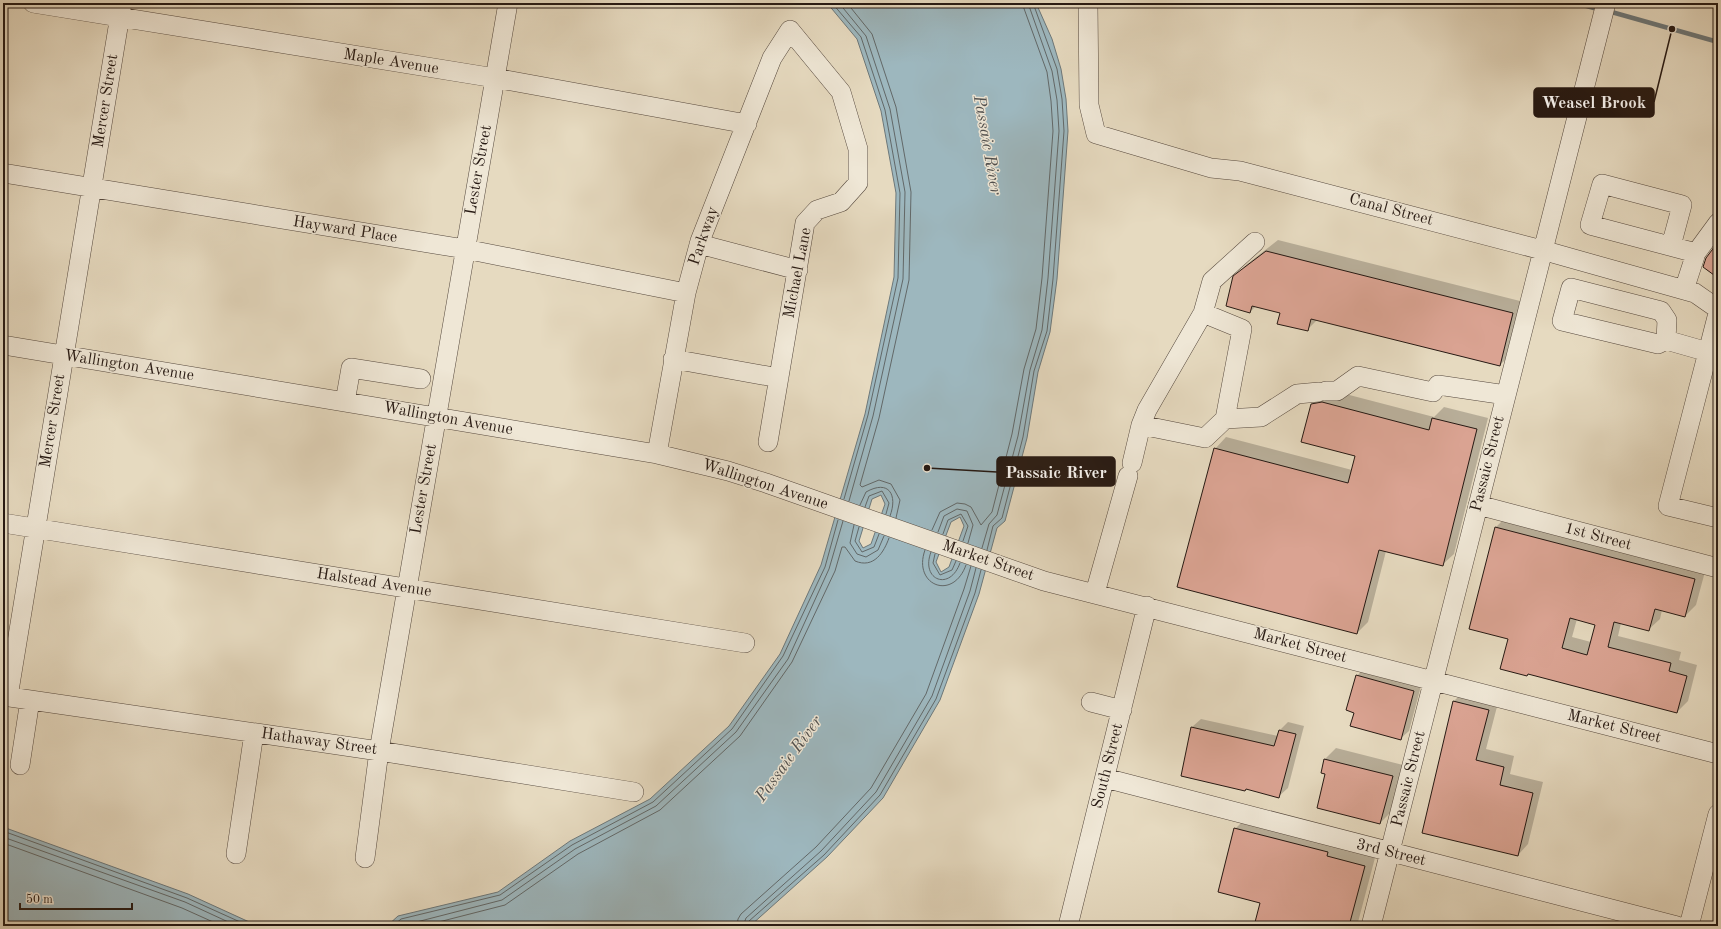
<svg xmlns="http://www.w3.org/2000/svg" width="1721" height="929" font-family="'Old Standard TT',serif">
  <style>
    .water { fill: #9db7be; stroke: #6d787a; fill-rule: evenodd }
    .shadow { fill: #0003; fill-rule: evenodd }
    .lines { fill: none; stroke-linecap: round; stroke-linejoin: round }
    .shore { stroke: #626868; stroke-width: 1 }
    .stream { stroke: #6d787a; stroke-width: 4.5 }
    .building { fill: #daa392; stroke: #261913; fill-rule: evenodd }
    .minor-casing { stroke: #56493e; stroke-width: 20 }
    .minor { stroke: #efe7d6; stroke-width: 19 }
    .labels { text-anchor: middle; dominant-baseline: central; stroke-width: 3; stroke-linejoin: round; paint-order: stroke }
    .street-label { font-size: 16px; fill: #261913; stroke: #efe7d6 }
    .water-label { font-size: 17px; font-style: italic; fill: #50504f; stroke: #efe7d6 }
    .leader { fill: none; stroke: #261913; stroke-width: 1.5 }
    .callout-dot { fill: #261913; stroke: #efe7d6; stroke-width: 1.5 }
    .callout { fill: #261913; stroke: #261913; stroke-width: 1.5 }
    .callout-label { font-size: 17px; text-anchor: middle; font-weight: bold; fill: #fff }
  </style>
  <rect width="100%" height="100%" fill="#e6dac0"/>
  <filter id="stains"><feTurbulence type="fractalNoise" baseFrequency=".005" numOctaves="4"/><feColorMatrix values="0 0 0 0 .2 0 0 0 0 .09 0 0 0 0 .02 0 0 0 .5 -.17"/></filter>
  <radialGradient id="worn" r=".72"><stop offset=".6" stop-color="#630" stop-opacity="0"/><stop offset="1" stop-color="#630" stop-opacity=".3"/></radialGradient>
  <path class="water" d="M827 3H1036L1052 39 1061 69 1066 99 1068 131 1057 279 1050 332 1038 372 1027 438 1005 521 997 528 979 594 940 700 883 798 827 857 750 926H387L398 916 498 892 570 841 650 799 729 726 780 654 821 565 865 414 894 277 896 193 881 111 857 39ZM881 495 885 504 871 544 863 548 859 541 872 499ZM960 517 964 526 949 567 941 572 936 562 951 522Z
    M3 827 188 894 258 926H3Z"/>
  <path class="shadow" d="M1278 240 1524 302 1511 354 1500 365 1318 319 1307 330 1281 312 1256 306 1250 312 1234 277 1246 265Z
    M1334 391 1434 417 1444 407 1488 418 1454 554 1442 565 1386 551 1368 622 1357 633 1215 449 1226 437 1352 470 1356 456 1312 404 1323 393Z
    M1507 516 1706 568 1696 605 1685 616 1662 610 1660 619 1648 630 1621 623 1618 636 1681 652 1679 660 1697 665 1688 701 1677 712 1509 638 1470 628 1496 527ZM1577 619 1596 624 1591 642 1572 637Z
    M1365 667 1422 682 1409 731 1400 739 1355 712 1357 676Z
    M1465 690 1499 699 1486 749 1514 756 1510 774 1543 782 1528 844 1518 855 1424 832 1454 701Z
    M1201 719 1278 736 1280 730 1288 722 1304 726 1288 788 1279 796 1182 775 1192 727Z
    M1336 748 1403 765 1391 812 1380 823 1327 773 1322 772 1325 759Z
    M1247 817 1376 854 1357 926H1255L1262 902 1235 829Z"/>
  <g class="lines">
    <path class="shore" d="M832 3 861 37 885 110 900 193 898 278 868 415 844 499
      M839 3 866 36 890 109 905 192 903 279 873 416 849 501
      M847 3 872 34 896 107 911 192 909 280 879 418 860 485 862 487 879 480 891 484 900 500 896 518
      M860 505 866 492C889 479 898 495 890 516
      M865 507 869 496 882 491 889 503 886 514
      M854 525 850 543 857 554 866 557 878 550 884 536
      M859 527 855 541 862 552 874 547 879 534
      M932 530 940 512 957 503 965 504 971 507 981 525 992 512 1012 434 1024 369 1036 329 1042 278 1053 131 1051 101 1047 72 1022 3
      M938 532 944 516 957 509 967 511 973 525 968 543
      M943 534 948 520 961 514 968 526 963 541
      M982 548 989 524 997 515 1018 436 1030 370 1042 330 1048 278 1059 131 1057 100 1052 71 1028 3
      M925 550C912 585 953 602 966 565
      M987 550 993 526 1002 518 1023 437 1034 371 1047 331 1053 279 1064 131 1062 99 1057 69 1033 3
      M931 552C920 580 950 592 960 563
      M935 554 933 563 940 575 952 570 956 561
      M3 831 187 898 249 926
      M3 837 185 902 237 926
      M3 843 182 908 222 926
      M393 926 401 919 500 895 572 845 653 802 732 729 783 656 825 567 838 520
      M401 926 502 900 575 849 656 806 736 732 788 659 829 569 843 521
      M423 926 505 905 578 854 660 810 740 736 792 662 835 571 842 547H845L855 561C874 569 884 552 889 538
      M737 926 738 919 741 914 816 847 871 788 926 694 964 589 971 566
      M743 926 746 918 821 851 876 792 932 696 970 591 976 568
      M748 926 749 921 824 855 880 795 936 699 975 593 981 570"/>
    <path class="stream" d="M1576 3 1601 10
      M1608 11 1718 42"/>
  </g>
  <path class="building" d="M1718 242V278L1703 267 1706 258Z
    M1266 251 1513 313 1500 366 1311 319 1308 331 1277 324 1280 313 1252 306 1250 313 1226 306 1233 276Z
    M1322 402 1429 430 1432 418 1477 429 1443 566 1379 550 1357 634 1177 587 1214 448 1348 483 1355 456 1301 442 1311 404Z
    M1495 527 1695 579 1685 617 1655 609 1649 631 1614 622 1608 647 1671 663 1669 671 1687 676 1677 713 1528 674 1527 676 1500 669 1508 639 1469 629ZM1570 618 1595 625 1587 655 1562 648Z
    M1356 675 1414 691 1401 740 1350 726 1354 713 1346 710Z
    M1453 701 1489 710 1476 760 1504 767 1500 785 1533 793 1518 856 1422 833Z
    M1191 727 1274 746 1279 730 1296 734 1279 798 1246 789 1245 791 1181 776Z
    M1324 759 1393 776 1380 824 1317 808 1325 774 1321 773Z
    M1234 828 1328 852 1327 856 1365 866 1349 926H1254L1260 903 1218 892Z"/>
  <g class="lines">
    <defs>
      <path id="minor" d="M33 3 495 78 747 124
        M1088 3 1089 105 1096 134 1211 168 1240 171 1542 250 1695 293 1718 309
        M3 173 465 249 686 293
        M699 244 798 270
        M1671 246 1682 205 1602 184 1590 225 1696 253
        M1684 290 1696 253 1718 223
        M1666 340 1667 320 1661 311 1571 288 1562 321 1658 344 1666 340 1708 352 1718 313
        M3 345 657 454 728 471 766 483 1044 581 1718 754
        M1708 352 1668 506 1718 518
        M673 359 779 378
        M1326 391H1337L1358 376 1433 392 1438 385 1506 395
        M345 402 351 368 421 379
        M1225 419 1261 417 1297 394 1319 392
        M1141 425 1147 410 1203 313
        M657 454 686 293 700 241 772 58 790 30 841 92 858 149V183L841 202 817 210 805 223 768 442
        M1132 463 1141 425 1205 438 1225 419 1242 329 1203 313 1212 281 1255 242
        M1478 505 1718 568
        M3 523 745 643
        M1095 593 1128 476
        M3 696 379 751 634 792
        M8 697 122 3
        M1091 702 1122 710
        M20 765 30 700
        M1105 778 1677 926
        M236 854 254 733
        M365 858 379 751 508 3
        M1068 926 1147 606
        M1371 926 1606 3
        M1689 926 1718 814"/>
    </defs>
    <use href="#minor" class="minor-casing"/>
    <use href="#minor" class="minor"/>
  </g>
  <g class="labels">
    <g class="street-label">
      <text transform="translate(391 62) rotate(9)">Maple Avenue</text>
      <text transform="translate(106 101) rotate(-81)">Mercer Street</text>
      <text transform="translate(479 170) rotate(-80)">Lester Street</text>
      <text transform="translate(1391 210) rotate(15)">Canal Street</text>
      <text transform="translate(345 230) rotate(9)">Hayward Place</text>
      <text transform="translate(704 236) rotate(-71)">Parkway</text>
      <text transform="translate(798 273) rotate(-79)">Michael Lane</text>
      <text transform="translate(129 366) rotate(9)">Wallington Avenue</text>
      <text transform="translate(448 419) rotate(10)">Wallington Avenue</text>
      <text transform="translate(53 421) rotate(-81)">Mercer Street</text>
      <text transform="translate(1488 464) rotate(-76)">Passaic Street</text>
      <text transform="translate(765 485) rotate(18)">Wallington Avenue</text>
      <text transform="translate(424 489) rotate(-80)">Lester Street</text>
      <text transform="translate(1598 537) rotate(15)">1st Street</text>
      <text transform="translate(988 561) rotate(19)">Market Street</text>
      <text transform="translate(374 583) rotate(9)">Halstead Avenue</text>
      <text transform="translate(1300 646) rotate(15)">Market Street</text>
      <text transform="translate(1614 727) rotate(14)">Market Street</text>
      <text transform="translate(319 742) rotate(8)">Hathaway Street</text>
      <text transform="translate(1108 766) rotate(-76)">South Street</text>
      <text transform="translate(1409 779) rotate(-76)">Passaic Street</text>
      <text transform="translate(1391 853) rotate(14)">3rd Street</text>
    </g>
    <g class="water-label">
      <text transform="translate(987 145) rotate(80)">Passaic River</text>
      <text transform="translate(789 759) rotate(-54)">Passaic River</text>
    </g>
  </g>
  <path class="leader" d="M1672 29L1654 102M927 468L997 472"/>
  <g class="callout-dot">
    <circle cx="1672" cy="29" r="4"/>
    <circle cx="927" cy="468" r="4"/>
  </g>
  <g class="callout">
    <rect x="1534" y="88" width="120" height="29" rx="4"/>
    <rect x="997" y="457" width="118" height="29" rx="4"/>
  </g>
  <g class="callout-label">
    <text x="1594" y="108">Weasel Brook</text>
    <text x="1056" y="478">Passaic River</text>
  </g>
  <rect width="1721" height="929" fill="none" stroke="#e6dac0" stroke-width="16"/>
  <rect x="4" y="4" width="1713" height="921" fill="none" stroke="#261913" stroke-width="2"/>
  <rect x="8" y="8" width="1705" height="913" fill="none" stroke="#261913"/>
  <path d="M20 903v6h112v-6" fill="none" stroke="#261913" stroke-width="2"/>
  <text x="26" y="903" font-size="12" fill="#261913" stroke="#efe7d6" stroke-width="3" paint-order="stroke">50 m</text>
  <rect width="100%" height="100%" filter="url(#stains)"/>
  <rect width="100%" height="100%" fill="url(#worn)"/>
</svg>
